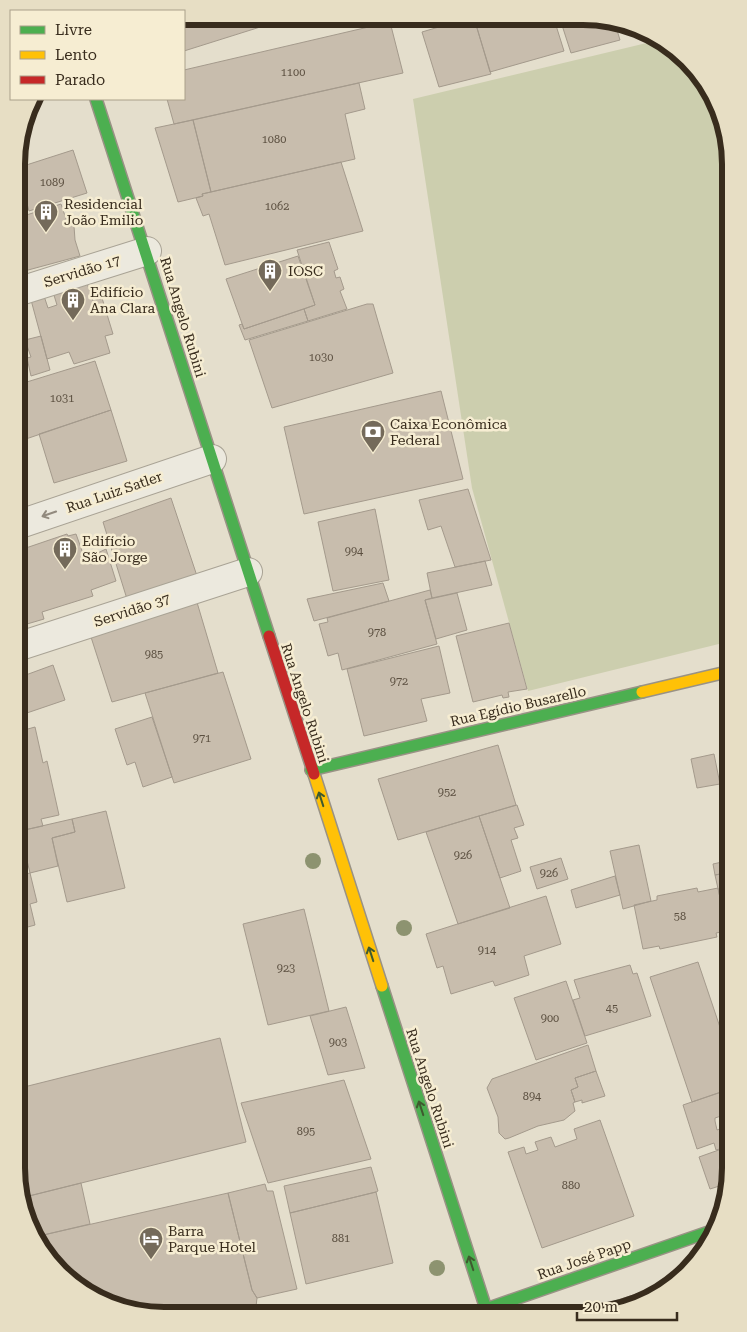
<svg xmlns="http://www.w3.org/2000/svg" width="747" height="1332" font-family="'Roboto Serif',serif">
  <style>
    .cemetery { fill: #ccceae }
    .building { fill: #c8bdad; stroke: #a49a8c }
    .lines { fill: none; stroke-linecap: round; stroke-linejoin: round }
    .street-casing { stroke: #a9a395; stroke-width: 30 }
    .fast-casing { stroke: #999285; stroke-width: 14 }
    .slow-casing { stroke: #999285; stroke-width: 14 }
    .jam-casing { stroke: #999285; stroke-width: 14 }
    .street { stroke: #ece9de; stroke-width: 28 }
    .fast { stroke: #4caf50; stroke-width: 11 }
    .slow { stroke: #ffc107; stroke-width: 11 }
    .jam { stroke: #c62828; stroke-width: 11 }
    .tree { fill: #8d9370 }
    .oneway { stroke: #928a7e }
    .oneway2 { stroke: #3f5a2f }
    .labels { text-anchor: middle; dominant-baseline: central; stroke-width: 5; stroke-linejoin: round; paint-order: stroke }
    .number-label { font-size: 11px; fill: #5c5041 }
    .poi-label { font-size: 14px; fill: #382c1d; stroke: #f6edd2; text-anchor: start }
    .street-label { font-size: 14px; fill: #382c1d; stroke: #f6edd2 }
    .rim { fill: none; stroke: #382c1d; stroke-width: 6 }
  </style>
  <rect width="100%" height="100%" fill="#e4decc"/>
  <path class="cemetery" d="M655 41 680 53 723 117 731 164V641L528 691 472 488 413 99Z"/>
  <path class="building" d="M184 16 292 17 184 51Z
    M469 18H474L491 74 439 87 422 32Z
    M474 18 554 19 564 51 490 72Z
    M560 19H611L614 20 620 40 571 53Z
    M390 22 403 73 174 124 167 99H184V70Z
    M359 83 365 109 345 114 355 159 211 192 193 120Z
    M193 120 211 192 202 194 203 196 178 202 155 128Z
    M73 150 87 193 29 211 17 168Z
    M341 162 363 231 225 265 209 214 203 216 196 198 203 196 202 194Z
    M17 171 25 196 17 198Z
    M61 204 66 219H69L74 226 75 240 80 256 17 273V218Z
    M329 242 338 269 334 271 336 278 340 277 344 289 340 291 347 309 308 321 304 309 315 305 297 250Z
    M298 256 315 305 244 329 226 279Z
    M87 283 93 301 102 298 113 334 105 336 110 353 74 364 69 352 47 359 31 300 44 296 48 308 57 305 53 292Z
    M367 304H373L393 373 272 408 249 340Z
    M304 309 308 321 245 340 239 325 242 324 244 329Z
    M41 336 50 370 31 376 27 358 31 357 25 340Z
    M95 361 111 410 20 441 17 433V385Z
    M441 391 463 479 304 514 284 427Z
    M111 410 127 461 54 483 39 434Z
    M468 489 491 560 455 567 441 526 428 530 419 500Z
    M171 498 197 576 127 599 103 522Z
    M375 509 389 580 333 591 318 522Z
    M67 534 68 536 76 534 85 559 106 549 116 581 91 590 93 596 42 612 44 619 27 624 24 618 17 620V551Z
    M485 561 492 585 432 598 427 573Z
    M383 583 389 601 314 621 307 599Z
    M430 590 432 598 425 600 437 644 342 670 338 653 328 656 319 624 328 622 327 618Z
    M457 593 467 630 436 639 425 600Z
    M196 599 218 673 112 702 90 634Z
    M509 623 527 689 508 692 509 697 503 698 502 695 473 702 456 636Z
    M439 646 450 693 421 699 427 721 364 736 347 669Z
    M19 664 23 676 53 665 65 700 18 716 17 665Z
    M223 672 251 759 174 783 145 693Z
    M152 717 172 777 143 787 135 762 127 765 115 729Z
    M35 727 43 763 47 761 59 815 41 819 43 826 20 831 17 819V804L27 802 22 782 17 783V732Z
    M498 745 516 805 398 840 378 779Z
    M714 754 720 784 697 788 691 759Z
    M731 799V822L726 800Z
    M517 805 524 825 514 828 518 838 511 840 521 871 500 878 479 816Z
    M106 811 125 888 67 902 52 838 75 832 72 819Z
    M479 816 510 908 458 924 426 832Z
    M72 819 75 832 52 838 58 866 30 873 20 831Z
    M639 845 651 901 623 909 610 851Z
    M17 855 22 875 30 873 37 902 30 904 35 925 17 930Z
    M561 858 568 879 537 889 530 867Z
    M731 860V872L715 875 713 864Z
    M731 872 730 924 726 925 715 875Z
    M615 876 620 895 576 908 571 890Z
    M697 888 698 892 718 888 727 931 716 933 717 937 660 949 659 946 643 949 634 905 657 900V896Z
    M546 896 561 944 524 956 529 975 495 986 493 981 451 994 443 966 437 968 426 934Z
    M304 909 329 1011 268 1025 243 924Z
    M698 962 725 1042 729 1041 730 1045V1089L692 1102 650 977Z
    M630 965 633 974 637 973 651 1016 585 1036 573 1000 580 998 574 980Z
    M566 981 587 1043 536 1060 514 998Z
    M346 1007 365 1068 328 1075 310 1016Z
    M220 1038 246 1142 21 1198 16 1168V1089Z
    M588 1045 596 1071 575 1078 578 1087 571 1090 575 1102 573 1103 575 1111 564 1120 538 1126 509 1138 505 1139 499 1133 498 1117 487 1088 492 1079Z
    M596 1071 605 1096 582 1103V1100L575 1102 571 1090 578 1087 575 1078Z
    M344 1080 371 1159 268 1183 241 1103Z
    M730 1089V1113L715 1118V1121L717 1130 730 1125V1146L716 1150 714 1143 697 1149 683 1105Z
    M600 1120 634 1216 542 1248 508 1152 524 1147 526 1154 538 1150 535 1142 551 1137 555 1147 577 1139 574 1129Z
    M730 1146 729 1183 710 1189 699 1157Z
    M371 1167 378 1191 376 1192 290 1213 284 1186Z
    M81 1183 90 1224 39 1236 24 1215 21 1198Z
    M265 1184 267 1191H273L297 1289 257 1298 252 1290 228 1193Z
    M376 1192 393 1263 306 1284 290 1213Z
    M228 1193 252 1290 257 1298 255 1315 145 1314 74 1285 39 1236Z
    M661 1286 630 1308 583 1316H568Z"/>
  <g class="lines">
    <defs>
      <path id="street" d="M17 292 147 251
        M17 525 212 459
        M17 647 248 572"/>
      <path id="fast" d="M96 99 269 636
        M311 770 642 692
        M382 986 488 1315
        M461 1315 486 1309 717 1229"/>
      <path id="slow" d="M642 692 731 671
        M314 774 382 986"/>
      <path id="jam" d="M269 636 314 774"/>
    </defs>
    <use href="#street" class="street-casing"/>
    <use href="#fast" class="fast-casing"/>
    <use href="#slow" class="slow-casing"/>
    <use href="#jam" class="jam-casing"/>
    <use href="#street" class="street"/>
    <use href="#fast" class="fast"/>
    <use href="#slow" class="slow"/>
    <use href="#jam" class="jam"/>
  </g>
  <g class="tree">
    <circle cx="313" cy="861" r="8"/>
    <circle cx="404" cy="928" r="8"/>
    <circle cx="437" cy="1268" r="8"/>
  </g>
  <defs><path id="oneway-shaft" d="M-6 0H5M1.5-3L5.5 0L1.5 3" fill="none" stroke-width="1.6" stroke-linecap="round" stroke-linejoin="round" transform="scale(1.25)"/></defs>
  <use class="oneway" href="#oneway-shaft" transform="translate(49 514) rotate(161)"/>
  <g class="oneway2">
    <use href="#oneway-shaft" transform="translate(321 799) rotate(-108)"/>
    <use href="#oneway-shaft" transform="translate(371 954) rotate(-108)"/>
    <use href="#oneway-shaft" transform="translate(421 1108) rotate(-108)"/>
    <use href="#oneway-shaft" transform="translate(471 1263) rotate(-108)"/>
  </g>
  <defs>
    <symbol id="building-pin" viewBox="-11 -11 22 30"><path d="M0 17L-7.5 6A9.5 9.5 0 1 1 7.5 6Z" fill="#746a5a" stroke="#f6edd2"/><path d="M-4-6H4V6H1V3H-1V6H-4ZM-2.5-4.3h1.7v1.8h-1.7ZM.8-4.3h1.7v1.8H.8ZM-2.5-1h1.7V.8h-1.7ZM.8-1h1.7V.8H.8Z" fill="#fff"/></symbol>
    <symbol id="bank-pin" viewBox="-11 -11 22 30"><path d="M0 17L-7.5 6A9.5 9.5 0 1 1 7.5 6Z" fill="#746a5a" stroke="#f6edd2"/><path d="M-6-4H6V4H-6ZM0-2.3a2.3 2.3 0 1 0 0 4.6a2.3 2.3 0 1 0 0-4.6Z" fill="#fff"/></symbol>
    <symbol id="hotel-pin" viewBox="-11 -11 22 30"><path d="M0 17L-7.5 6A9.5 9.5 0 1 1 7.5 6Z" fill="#746a5a" stroke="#f6edd2"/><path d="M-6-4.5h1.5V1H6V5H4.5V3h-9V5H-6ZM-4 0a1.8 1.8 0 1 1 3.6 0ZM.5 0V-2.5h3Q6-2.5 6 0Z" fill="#fff"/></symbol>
  </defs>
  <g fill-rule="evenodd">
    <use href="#building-pin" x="32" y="198" width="28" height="38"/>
    <use href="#building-pin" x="256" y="257" width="28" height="38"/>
    <use href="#building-pin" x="59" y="286" width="28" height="38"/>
    <use href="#bank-pin" x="359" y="418" width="28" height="38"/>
    <use href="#building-pin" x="51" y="535" width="28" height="38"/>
    <use href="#hotel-pin" x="137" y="1225" width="28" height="38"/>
  </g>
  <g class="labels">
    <g class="number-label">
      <text x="293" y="72">1100</text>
      <text x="274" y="139">1080</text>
      <text x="52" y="182">1089</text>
      <text x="277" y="206">1062</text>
      <text x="321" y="357">1030</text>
      <text x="62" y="398">1031</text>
      <text x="354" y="551">994</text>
      <text x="377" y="632">978</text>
      <text x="154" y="654">985</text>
      <text x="399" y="681">972</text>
      <text x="202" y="738">971</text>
      <text x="447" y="792">952</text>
      <text x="463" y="855">926</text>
      <text x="549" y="873">926</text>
      <text x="680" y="916">58</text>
      <text x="487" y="950">914</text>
      <text x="286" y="968">923</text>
      <text x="612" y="1008">45</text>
      <text x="550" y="1018">900</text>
      <text x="338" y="1042">903</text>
      <text x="532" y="1096">894</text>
      <text x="306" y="1131">895</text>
      <text x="571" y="1185">880</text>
      <text x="341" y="1238">881</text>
    </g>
    <g class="poi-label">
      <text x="64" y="204">Residencial<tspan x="64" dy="16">João Emilio</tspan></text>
      <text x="288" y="271">IOSC</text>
      <text x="90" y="292">Edifício<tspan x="90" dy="16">Ana Clara</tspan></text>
      <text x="390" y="424">Caixa Econômica<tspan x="390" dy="16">Federal</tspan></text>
      <text x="82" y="541">Edifício<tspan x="82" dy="16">São Jorge</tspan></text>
      <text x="168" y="1231">Barra<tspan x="168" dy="16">Parque Hotel</tspan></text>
    </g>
    <g class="street-label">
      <text transform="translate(82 271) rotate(-17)">Servidão 17</text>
      <text transform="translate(183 317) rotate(73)">Rua Angelo Rubini</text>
      <text transform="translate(114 492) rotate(-19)">Rua Luiz Satler</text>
      <text transform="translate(132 610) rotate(-18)">Servidão 37</text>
      <text transform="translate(305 703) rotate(72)">Rua Angelo Rubini</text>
      <text transform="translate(518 706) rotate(-13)">Rua Egídio Busarello</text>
      <text transform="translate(430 1088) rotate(72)">Rua Angelo Rubini</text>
      <text transform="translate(584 1259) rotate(-19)">Rua José Papp</text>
    </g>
  </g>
  <path d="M0 0H747V1332H0ZM164 25H583A139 139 0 0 1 722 164V1168A139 139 0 0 1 583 1307H164A139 139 0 0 1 25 1168V164A139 139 0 0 1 164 25Z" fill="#e7dec4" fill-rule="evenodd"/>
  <path class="rim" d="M164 25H583A139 139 0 0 1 722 164V1168A139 139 0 0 1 583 1307H164A139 139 0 0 1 25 1168V164A139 139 0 0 1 164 25Z"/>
  <rect x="10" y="10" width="175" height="90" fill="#f6edd2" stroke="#aaa08a"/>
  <rect x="20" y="26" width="25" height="8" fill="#4caf50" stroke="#aaa08a"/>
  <text x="55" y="35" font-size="15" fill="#382c1d">Livre</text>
  <rect x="20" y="51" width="25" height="8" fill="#ffc107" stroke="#aaa08a"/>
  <text x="55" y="60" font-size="15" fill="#382c1d">Lento</text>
  <rect x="20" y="76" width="25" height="8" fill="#c62828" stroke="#aaa08a"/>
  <text x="55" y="85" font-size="15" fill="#382c1d">Parado</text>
  <path d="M577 1312v8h100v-8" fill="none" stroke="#382c1d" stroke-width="2.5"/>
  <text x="584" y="1312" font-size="15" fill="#382c1d" stroke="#f6edd2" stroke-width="4" paint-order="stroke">20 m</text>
</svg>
